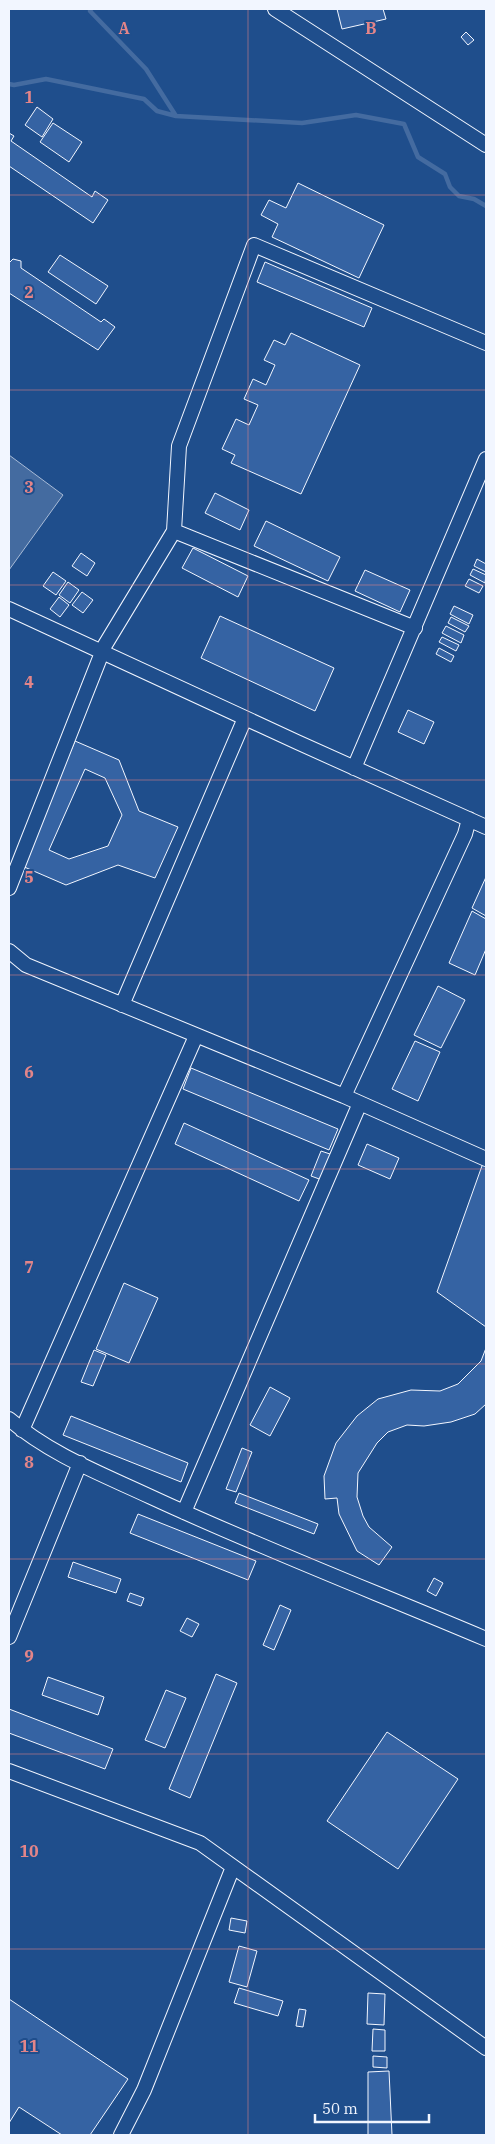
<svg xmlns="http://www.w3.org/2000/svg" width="495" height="2144" font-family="'IBM Plex Serif',serif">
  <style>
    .water { fill: #446ba0; stroke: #a8bbd7 }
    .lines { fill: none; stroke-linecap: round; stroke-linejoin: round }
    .stream { stroke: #446ba0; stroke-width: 4.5 }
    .building { fill: #3563a3; stroke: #f2f6ff; fill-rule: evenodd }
    .minor-casing { stroke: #f2f6ff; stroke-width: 16 }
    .minor { stroke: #1f4e8c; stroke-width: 14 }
    .grid { fill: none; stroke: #e38589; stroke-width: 1; stroke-opacity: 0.55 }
    .grid-label { font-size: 16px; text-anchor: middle; font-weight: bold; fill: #e38589; stroke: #1f4e8c; stroke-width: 4; stroke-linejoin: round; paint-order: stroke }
  </style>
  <rect width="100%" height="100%" fill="#1f4e8c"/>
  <path class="water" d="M9 455 63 495 9 570Z"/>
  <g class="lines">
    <path class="stream" d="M91 9 90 11 146 69 176 116 302 123 356 115 404 124 418 157 445 174 450 187 459 196 474 199 486 206
      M9 84 14 85 46 79 144 99 157 111 176 116"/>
  </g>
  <path class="building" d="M337 9H383L386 19 342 29Z
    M466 32 474 40 468 45 461 37Z
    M37 107 53 119 42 137 25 125Z
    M53 123 82 142 69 162 40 142Z
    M9 133 14 136 11 141 92 197 95 191 108 200 93 223 9 166Z
    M298 183 384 225 359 278 272 237 278 224 261 215 269 200 286 208Z
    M60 255 108 286 96 304 48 272Z
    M13 259 21 261V268L101 322 104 319 115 327 98 350 9 293V263Z
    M265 262 372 308 364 327 257 282Z
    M291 333 360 365 301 494 231 463 235 455 222 449 236 419 249 425 258 405 244 399 253 379 266 385 275 365 264 360 274 340 285 345Z
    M215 493 249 510 240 530 205 513Z
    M266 521 340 557 328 581 254 546Z
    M193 548 248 576 238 597 182 568Z
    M81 553 95 563 87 576 72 566Z
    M477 559 486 564V572L474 566Z
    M473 569 486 575 485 583 470 575Z
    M365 570 410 590 400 612 355 591Z
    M53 572 66 581 56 595 43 586Z
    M469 579 483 586 479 593 465 586Z
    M68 582 79 590 70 603 59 595Z
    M82 592 93 600 83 613 72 605Z
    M59 597 69 605 60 617 50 609Z
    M454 606 473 615 469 624 450 614Z
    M220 616 334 668 315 711 201 658Z
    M451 617 469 626 465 632 448 623Z
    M446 626 464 635 461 643 442 633Z
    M442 637 459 645 456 651 439 642Z
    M439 648 454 656 451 662 436 654Z
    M408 710 434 722 424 744 398 732Z
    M75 741 119 760 139 811 178 827 155 878 118 865 66 885 22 866ZM85 769 105 778 122 815 108 846 69 859 49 850Z
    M486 877V916L472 908Z
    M472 911 486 919V949L475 975 449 963Z
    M438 986 465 1000 441 1048 414 1035Z
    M415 1041 440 1052 418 1101 392 1089Z
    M191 1068 338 1129 329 1150 183 1089Z
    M184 1123 309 1180 299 1201 175 1144Z
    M367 1144 399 1158 390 1179 358 1165Z
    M321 1151 333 1155 322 1180 311 1176Z
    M483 1163 486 1164V1327L437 1292Z
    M124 1283 158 1298 129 1363 96 1349Z
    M486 1348V1404L475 1414 451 1422 424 1426 407 1425 388 1432 377 1443 358 1473 357 1497 363 1516 369 1527 392 1547 379 1565 357 1551 339 1514 337 1498 325 1499 324 1476 336 1443 357 1416 378 1399 411 1390 440 1391 458 1384 481 1361Z
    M94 1350 106 1355 93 1386 81 1382Z
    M270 1387 290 1398 270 1436 250 1425Z
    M71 1416 188 1463 181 1482 63 1435Z
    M242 1448 252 1452 236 1492 226 1489Z
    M239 1493 318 1524 314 1534 235 1503Z
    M138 1514 256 1561 248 1580 130 1533Z
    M73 1562 121 1579 116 1593 68 1577Z
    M434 1578 443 1583 436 1596 427 1591Z
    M130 1593 144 1598 141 1606 127 1601Z
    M280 1605 291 1610 274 1650 263 1645Z
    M187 1618 199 1624 192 1637 180 1631Z
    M216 1674 237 1683 190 1798 169 1789Z
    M48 1677 104 1697 98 1715 42 1695Z
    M166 1690 186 1698 165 1748 145 1740Z
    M9 1709 113 1749 105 1769 9 1733Z
    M387 1732 458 1779 398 1869 327 1821Z
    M231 1918 247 1921 245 1933 229 1930Z
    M239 1946 257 1951 247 1987 229 1982Z
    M239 1988 283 2001 278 2016 234 2003Z
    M368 1993 385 1994 384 2025 367 2024Z
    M9 1999 128 2079 90 2135H62L19 2107 9 2123Z
    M299 2009 306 2010 303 2027 296 2026Z
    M373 2029 385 2030V2051H372Z
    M373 2056 387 2057V2068L373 2067Z
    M389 2071 392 2135H368V2072Z"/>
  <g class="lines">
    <defs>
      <path id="minor" d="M275 9 486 145
        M174 531 415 628
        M9 609 297 742 486 827
        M354 768 486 459
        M9 888 105 645 174 531 179 446 254 245 486 343
        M9 951 26 965 344 1096 486 1159
        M122 1005 245 718
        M344 1096 465 834 469 819
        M9 1419C51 1455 102 1474 151 1497 261 1548 375 1592 486 1639
        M22 1430 196 1036
        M184 1512 360 1103
        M9 1637 80 1463
        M9 1771 200 1843 486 2048
        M121 2135 144 2090 233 1867"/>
    </defs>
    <use href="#minor" class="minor-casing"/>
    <use href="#minor" class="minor"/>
  </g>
  <path class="grid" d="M248 9V2135M9 195H486M9 390H486M9 585H486M9 780H486M9 975H486M9 1169H486M9 1364H486M9 1559H486M9 1754H486M9 1949H486"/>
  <g class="grid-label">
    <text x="124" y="34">A</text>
    <text x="371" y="34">B</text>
    <text x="29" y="103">1</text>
    <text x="29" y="298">2</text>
    <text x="29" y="493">3</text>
    <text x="29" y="688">4</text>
    <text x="29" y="883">5</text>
    <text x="29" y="1078">6</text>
    <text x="29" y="1273">7</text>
    <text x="29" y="1468">8</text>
    <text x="29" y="1662">9</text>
    <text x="29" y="1857">10</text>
    <text x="29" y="2052">11</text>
  </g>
  <rect width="495" height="2144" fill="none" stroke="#f2f6ff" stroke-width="20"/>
  <path d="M315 2114v8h114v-8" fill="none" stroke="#f2f6ff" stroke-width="2.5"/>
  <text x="322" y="2114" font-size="15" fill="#f2f6ff" stroke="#1f4e8c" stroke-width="4" paint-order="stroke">50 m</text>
</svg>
